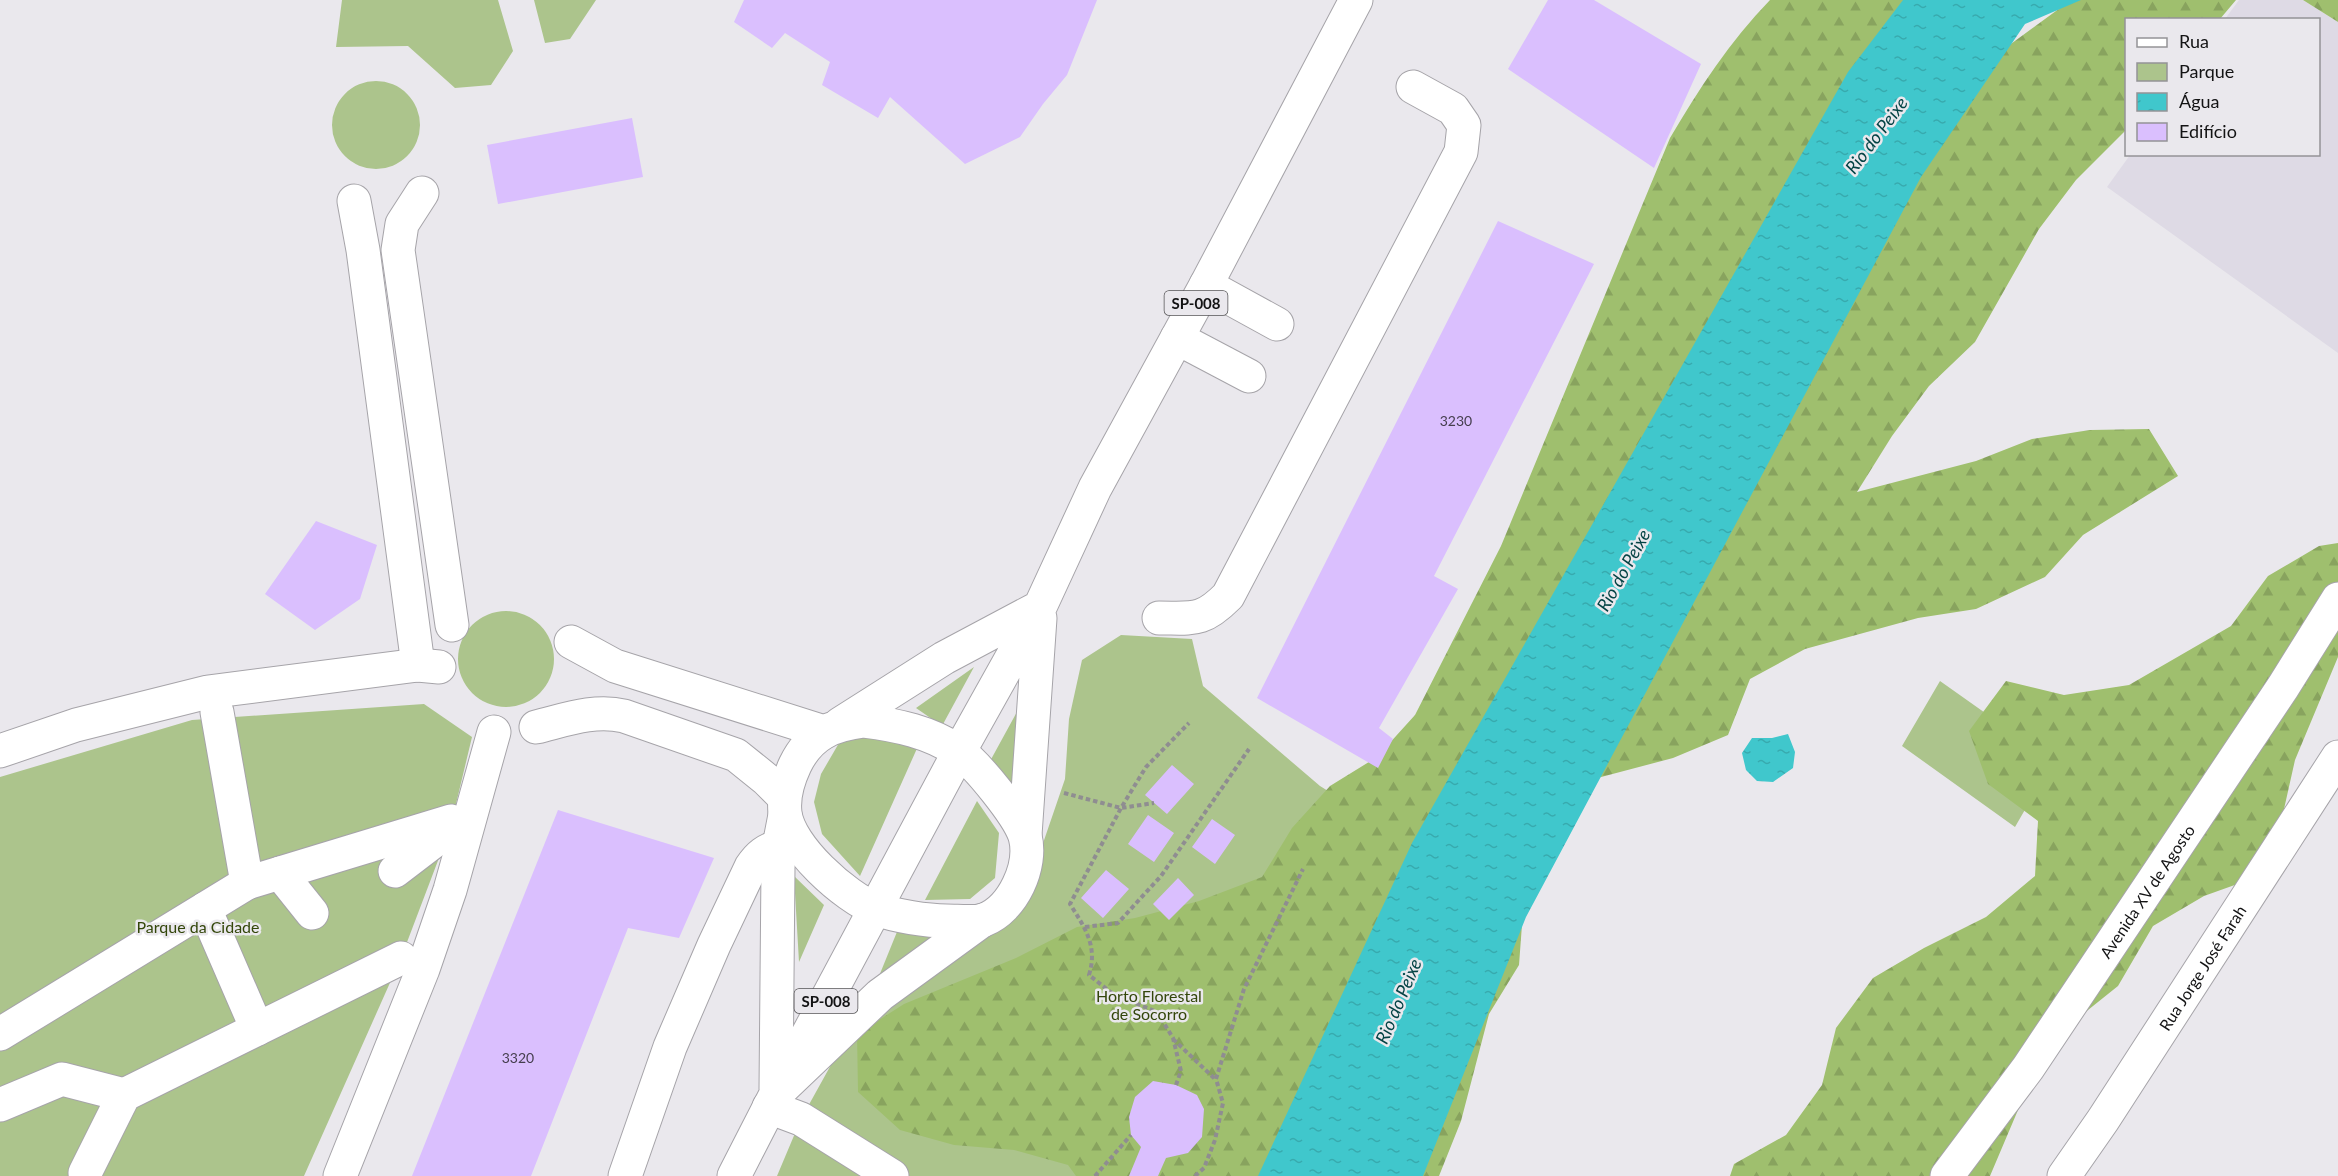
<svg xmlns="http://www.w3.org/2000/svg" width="2338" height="1176" font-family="Lato,sans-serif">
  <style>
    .built { fill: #dedae5 }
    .green { fill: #acc48c }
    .forest { fill: url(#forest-firs) }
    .water { fill: url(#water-ripples) }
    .building { fill: #dabffe }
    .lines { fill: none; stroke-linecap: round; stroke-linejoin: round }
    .minor-casing { stroke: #a6a4a9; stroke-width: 35 }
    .major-casing { stroke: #a6a4a9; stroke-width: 35 }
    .path { stroke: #8f8d91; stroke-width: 4; stroke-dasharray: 4.5 3; stroke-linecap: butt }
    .minor { stroke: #fff; stroke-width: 33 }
    .major { stroke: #fff; stroke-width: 33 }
    .labels { text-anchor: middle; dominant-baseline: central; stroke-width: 5; stroke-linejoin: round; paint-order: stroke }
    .number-label { font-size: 14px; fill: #453e4e }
    .shield { fill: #eae8ed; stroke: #545355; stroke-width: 1.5 }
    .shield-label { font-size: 15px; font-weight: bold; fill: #131314 }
    .street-label { font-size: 16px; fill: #131314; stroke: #eae8ed }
    .park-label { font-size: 16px; fill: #33460a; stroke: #eae8ed }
    .water-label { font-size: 18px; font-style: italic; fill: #044345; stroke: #eae8ed }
  </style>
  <defs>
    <pattern id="forest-firs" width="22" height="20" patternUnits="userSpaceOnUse" patternTransform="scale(1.5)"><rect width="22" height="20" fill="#9fbf6e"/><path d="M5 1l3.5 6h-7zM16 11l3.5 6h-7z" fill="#88a35e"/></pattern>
    <pattern id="water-ripples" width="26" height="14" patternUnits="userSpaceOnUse" patternTransform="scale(1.5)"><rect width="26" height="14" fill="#40c7cc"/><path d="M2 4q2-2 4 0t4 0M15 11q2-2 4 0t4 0" fill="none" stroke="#37aaae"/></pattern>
  </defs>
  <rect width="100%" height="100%" fill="#eae8ed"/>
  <path class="built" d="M2239 0H2303L2338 22V353L2107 187 2130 155 2318 154V20L2225 19Z"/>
  <path class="green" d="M342 0H498L513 51 491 85 455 88 408 46 336 47Z
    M534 0H596L570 39 545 43Z
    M332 125a44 44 0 1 1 88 0a44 44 0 1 1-88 0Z
    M458 659a48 48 0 1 1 96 0a48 48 0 1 1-96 0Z
    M1121 635 1192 639 1203 686 1320 786 1412 843 1258 1176H777L801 1119 847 1036 1040 852 1065 779 1069 719 1082 660Z
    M974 667 942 726 916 708Z
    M1940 681 2053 761 2015 827 1902 746Z
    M1024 699 1015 792 989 763Z
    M424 704 472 737 450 829 401 958 304 1176H0V777L192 720Z
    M875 734 919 744 860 876 822 834 814 802 821 774 839 743Z
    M977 801 999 833 995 878 970 899 925 900Z
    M794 876 824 905 799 962Z
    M901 922 936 934 875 986Z"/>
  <path class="forest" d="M1770 0H1906L1978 68 2071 0H2236L2220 19 2126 20V130L2076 180 2039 229 1975 342 1929 386 1892 436 1857 492 1976 461 2032 439 2090 430 2149 429 2178 476 2083 535 2045 577 1976 609 1918 618 1805 649 1750 679 1728 735 1673 758 1552 790 1524 898 1519 965 1489 1014 1461 1121 1439 1176H1076L1068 1165 1014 1150 954 1145 900 1130 858 1092 857 1034 904 1004 1016 958 1077 927 1135 918 1199 901 1262 877 1292 828 1330 786 1377 757 1415 715 1501 546 1670 138C1699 89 1730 41 1770 0Z
    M2303 0H2338V22Z
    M2338 543V657L2295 760 2282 818 2257 877 2204 896 2153 926 2118 986 2068 1026 2032 1077 1990 1176H1730L1734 1164 1786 1135 1822 1085 1836 1028 1873 978 1924 948 1986 917 2035 876 2038 821 1988 784 1969 731 2006 681 2064 695 2129 685 2231 626 2268 576 2319 546Z"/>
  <path class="water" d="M1903 0H2081L2025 24 1921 177 1526 917 1423 1176H1258L1412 843 1848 72Z
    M1788 734 1795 752 1793 768 1773 782 1757 781 1746 770 1742 753 1752 738H1772Z"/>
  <path class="building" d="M744 0H1097L1067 75 1043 104 1020 137 965 164 890 97 878 118 822 85 830 62 785 33 772 48 734 22Z
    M1548 0H1594L1701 64 1654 168 1508 69Z
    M632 118 643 177 498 204 487 145Z
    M1498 221 1594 264 1434 576 1458 589 1379 728 1393 739 1378 768 1257 698Z
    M316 521 377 545 360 599 315 630 265 594Z
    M1172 765 1194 784 1167 814 1145 795Z
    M558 810 714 858 679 938 628 928 531 1176H412Z
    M1148 815 1174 833 1154 862 1128 844Z
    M1212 819 1235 835 1215 864 1192 847Z
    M1106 870 1129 889 1103 918 1081 898Z
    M1178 878 1194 895 1169 920 1153 904Z
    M1153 1081 1176 1085 1197 1095 1204 1109 1202 1137 1188 1153 1166 1158 1158 1176H1129L1141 1147 1131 1135 1129 1117 1135 1097Z"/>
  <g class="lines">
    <defs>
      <g id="minor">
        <path d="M422 193 402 224 398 250 452 625"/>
        <path d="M354 201 363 250 418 665"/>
        <path d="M1206 285 1277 324"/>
        <path d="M1177 338 1249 376"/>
        <path d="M1159 618C1194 618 1202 622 1228 596L1461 152 1464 125 1453 109 1413 87"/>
        <path d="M571 642 615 666 824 732"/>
        <path d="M217 712 247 883 451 821"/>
        <path d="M864 721C897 725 930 732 958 751 977 764 1018 815 1025 836 1033 866 1013 909 984 920 974 923 958 921 947 921 927 921 895 916 876 909 845 897 789 847 785 813 783 796 788 780 795 765 810 734 832 725 864 721Z"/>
        <path d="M536 727C565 720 594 709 624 716L736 755 767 780 784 797"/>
        <path d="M0 751 76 725 208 692 418 665 439 667"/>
        <path d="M395 871 450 829"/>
        <path d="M280 873 312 913"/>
        <path d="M205 909 257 1029"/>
        <path d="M0 1034 247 883"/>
        <path d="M0 1105 62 1079 124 1095"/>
        <path d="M769 1107 801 1119 892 1176"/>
        <path d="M85 1173 124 1095 401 958"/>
        <path d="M340 1176 423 969 450 890 494 732"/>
        <path d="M625 1176 670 1047 714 945 751 867C759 855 766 850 779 846"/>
        <path id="s1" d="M1947 1176 2028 1068 2283 687 2338 599"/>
        <path id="s2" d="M2064 1176 2103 1120 2338 757"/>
      </g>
      <path id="major" d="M840 724 944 658 1040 607
        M1025 835 1040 618
        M776 1089 778 868 779 846 785 815
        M776 1094 959 752 1040 607 1095 488 1206 285 1356 0
        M734 1176 776 1094 880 995 983 920"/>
    </defs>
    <use href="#minor" class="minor-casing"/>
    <use href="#major" class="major-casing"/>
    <path class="path" d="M1064 793 1121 808 1154 803
      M1085 927 1118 923 1161 876 1249 749
      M1173 1039 1215 1079
      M1176 1085 1181 1071 1173 1038 1157 1012 1113 994 1089 975C1098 946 1085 928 1070 904L1121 808 1146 767 1189 723
      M1095 1176 1131 1135
      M1195 1176 1204 1168 1215 1140 1223 1103 1216 1079 1244 989 1303 869"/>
    <use href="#minor" class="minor"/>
    <use href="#major" class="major"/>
  </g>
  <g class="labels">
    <g class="number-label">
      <text x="1456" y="420">3230</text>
      <text x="518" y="1057">3320</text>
    </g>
    <g class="shield">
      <rect x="1164.5" y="291" width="63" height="24" rx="4.5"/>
      <rect x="794.5" y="989" width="63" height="24" rx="4.5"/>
    </g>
    <g class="shield-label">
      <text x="1196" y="303">SP-008</text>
      <text x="826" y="1001">SP-008</text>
    </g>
    <g class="street-label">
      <text stroke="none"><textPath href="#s1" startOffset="348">Avenida XV de Agosto</textPath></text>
      <text stroke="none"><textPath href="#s2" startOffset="250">Rua Jorge José Farah</textPath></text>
    </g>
    <g class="park-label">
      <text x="198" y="926">Parque da Cidade</text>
      <text x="1149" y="995">Horto Florestal<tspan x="1149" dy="18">de Socorro</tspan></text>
    </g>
    <g class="water-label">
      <text transform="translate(1876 135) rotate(-53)">Rio do Peixe</text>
      <text transform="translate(1623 570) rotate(-61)">Rio do Peixe</text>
      <text transform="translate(1398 1001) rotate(-67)">Rio do Peixe</text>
    </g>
  </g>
  <rect x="2125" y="18" width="195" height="138" fill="#eae8ed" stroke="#949396" stroke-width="1.5"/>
  <rect x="2137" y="38" width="30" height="9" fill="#ffffff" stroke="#949396" stroke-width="1.5"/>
  <text x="2179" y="48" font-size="18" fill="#131314">Rua</text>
  <rect x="2137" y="63" width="30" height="18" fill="#acc48c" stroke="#949396" stroke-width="1.5"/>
  <text x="2179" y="78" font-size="18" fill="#131314">Parque</text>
  <rect x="2137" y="93" width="30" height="18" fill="url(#water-ripples)" stroke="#949396" stroke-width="1.5"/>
  <text x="2179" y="108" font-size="18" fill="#131314">Água</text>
  <rect x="2137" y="123" width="30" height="18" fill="#dabffe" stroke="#949396" stroke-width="1.5"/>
  <text x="2179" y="138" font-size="18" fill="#131314">Edifício</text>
</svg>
